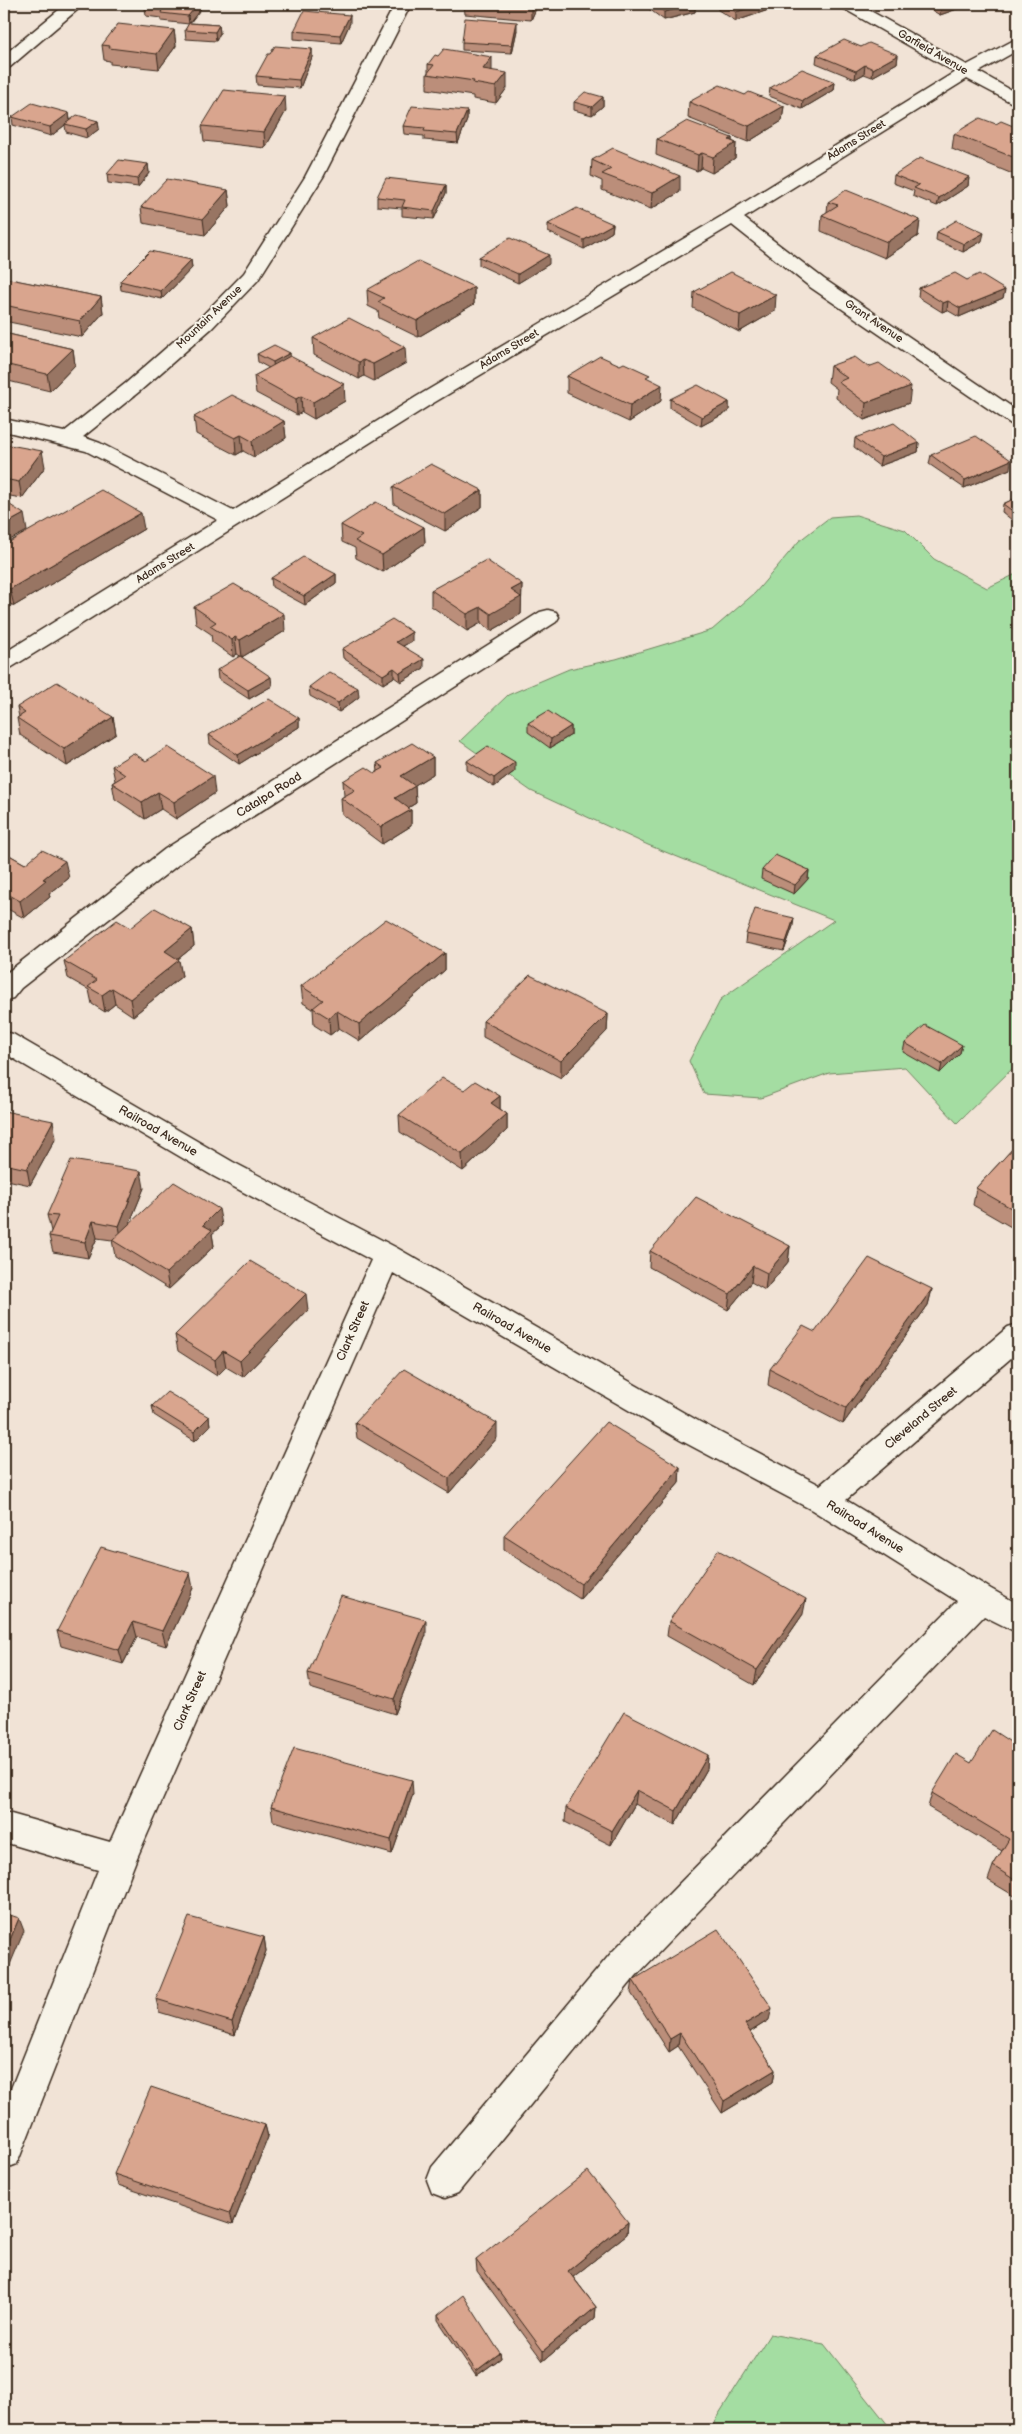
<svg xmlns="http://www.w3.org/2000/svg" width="1022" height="2434" font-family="'Balsamiq Sans',sans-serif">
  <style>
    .green { fill: #a4dda2; stroke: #708460 }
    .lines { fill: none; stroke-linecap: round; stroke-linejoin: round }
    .minor-casing { stroke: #3b2a1e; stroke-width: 3 }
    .minor { fill: #f7f3e8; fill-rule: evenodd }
    .wall { fill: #bb8e7a; stroke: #3b2a1e }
    .shaded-wall { fill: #987463; stroke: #3b2a1e }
    .building { fill: #d9a58e; stroke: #3b2a1e }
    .labels { text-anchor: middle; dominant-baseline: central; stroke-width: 4; stroke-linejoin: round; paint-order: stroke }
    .far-street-label { font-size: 11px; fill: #3b2a1e; stroke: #f7f3e8 }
    .street-label { font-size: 12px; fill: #3b2a1e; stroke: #f7f3e8 }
  </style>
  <rect width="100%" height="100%" fill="#f1e3d6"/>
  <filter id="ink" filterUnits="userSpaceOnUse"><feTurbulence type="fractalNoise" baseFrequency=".02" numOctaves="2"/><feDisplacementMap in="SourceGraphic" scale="10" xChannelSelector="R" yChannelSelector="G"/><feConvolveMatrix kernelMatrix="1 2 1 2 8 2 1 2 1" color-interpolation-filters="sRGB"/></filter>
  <g filter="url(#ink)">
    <path class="green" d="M856 515 905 530 934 559 987 588 1018 573V1063L957 1123 905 1067 829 1073 761 1098 704 1094 689 1061 721 999 834 920 648 845 531 791 460 741 508 695 569 669 616 659 712 630 755 593 799 541 830 517Z
      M770 2334 824 2344 892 2430H712L715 2420Z"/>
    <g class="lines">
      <defs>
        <path id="minor" d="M66 4H84L10 67 4 68V55Z
          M395 4H411L323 177 258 280 212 328 140 391 83 437 100 443 233 511 416 397 727 213 955 72 841 7 839 4H858L967 65 1018 38V50L979 72 1018 94V106L967 79 744 218 824 279 1018 411V426L1011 424 810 287 732 225 430 405 59 638 12 667 4 669V653L218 520 86 451 4 431V419L64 432 126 383 198 320 244 273 305 177Z
          M548 610 556 612 559 617 556 622 183 861 21 988 13 998 4 1001V975L165 849 540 612Z
          M4 1032 13 1034 233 1162 397 1248 700 1422 820 1485 1008 1327 1018 1324V1352L846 1500 991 1589 1018 1604V1633L984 1616 636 1976 458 2193 445 2198 432 2193 427 2180 432 2167 612 1952 957 1601 812 1510 680 1440 393 1273 136 1860 17 2164 4 2169V2106L98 1870 4 1842V1812L110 1842 371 1260 213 1176 4 1053Z"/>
      </defs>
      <use href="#minor" class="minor-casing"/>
      <use href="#minor" class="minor"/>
    </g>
    <path class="wall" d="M464 4H538L531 20 465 14Z
      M649 4H695V12L664 20 649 9Z
      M718 4H780V6L736 21 718 10Z
      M921 4H971L940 15Z
      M202 7 190 23 219 25 220 33 216 41 186 39 185 30 189 24 161 21V18L146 16 145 8Z
      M350 23 341 43 294 39V31Z
      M174 30 176 46 159 69 110 64V61L104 60 102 45Z
      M517 30 512 53 462 50V42Z
      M861 47 898 55 897 63 872 77 864 74 855 79 816 63 817 55Z
      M312 49V57L300 88 257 85 256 76 270 54Z
      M428 64 492 70 507 88 496 103 473 99V96L427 89V74L428 72Z
      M835 82 834 90 802 109 769 96 770 88Z
      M745 95 784 106 782 121 748 142 688 118 689 102Z
      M603 97V106L592 115 574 110V102Z
      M286 111 265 148 204 141 202 126Z
      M467 111V120L458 143 424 140V136L404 134 403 126Z
      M69 113 70 120 98 121 99 129 87 138 66 132 65 125 51 136 13 125 12 117Z
      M996 124 1018 128V173L1015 175 952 149 954 134Z
      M732 138V141L736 143 735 158 712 173 701 168 697 171 656 155 657 139Z
      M592 160 680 192 651 209 602 190V181L591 176Z
      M148 164 149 173 138 187 108 183 107 174Z
      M894 175 969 177 968 186 937 206 913 196 914 191 893 183Z
      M446 185V193L434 219 402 216V208L377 206V197Z
      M228 190 230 206 205 235 143 223 141 207Z
      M828 202 920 220 918 236 885 258 821 231 822 215 827 212Z
      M548 224H613L612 232 584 249 548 232Z
      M937 232 982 241 963 252 936 240Z
      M479 257 549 264 518 283 479 265Z
      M191 260 192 268 162 299 121 290 120 281Z
      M4 278 101 297 103 313 82 337 4 321Z
      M967 280 1005 290 1003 298 959 317 947 310 942 312 918 297 919 288Z
      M474 287V304L418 337 379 318 378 311 368 306 367 290Z
      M694 292 775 311 739 332 693 308Z
      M4 333 73 349 75 365 50 391 4 380Z
      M313 338 406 363 374 381 364 376 359 379 314 355Z
      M290 353V357L345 401 314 419 302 412 297 415 256 393 254 376 269 368 258 362 257 354Z
      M830 366 868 367 909 403 864 420 836 398 837 389 828 382Z
      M567 376 661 401 629 422 567 393Z
      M670 399 729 402V411L701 426 670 408Z
      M194 417 284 421 286 438 254 457 243 451 236 455 196 434Z
      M855 438 919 443 918 452 879 466 854 447Z
      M4 444 45 467 22 498 4 495Z
      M931 455 1010 469 964 488 929 464Z
      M393 487 482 490V507L445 531 394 504Z
      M1018 497V525L1002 512 1003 504Z
      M341 525 424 527 425 543 383 572 356 558 355 548 342 542Z
      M144 529 14 606 4 600V545Z
      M336 574V583L305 605 272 587 271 578Z
      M522 584 521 614 491 631 481 623 467 631 431 606V590Z
      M194 607 285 631 242 657 237 654 233 657 212 642 211 634 196 624Z
      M412 641 403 646 424 668 401 682 394 677 383 684 343 658 342 649Z
      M217 670 272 686 249 699 218 679Z
      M309 687 359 697 339 712 310 696Z
      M17 707 113 717 116 734 67 766 20 735 17 718 19 717Z
      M299 718V727L239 764 210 744 209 735Z
      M528 723 571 726V735L550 748 528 732Z
      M433 757V774L415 785 416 803 408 808 411 810V826L382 844 342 814 341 798 344 796 343 781 375 773 378 772 377 763Z
      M146 761 215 793 176 819 161 809 145 819 115 799 112 783 115 781 112 766Z
      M467 761 515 771 494 787 467 770Z
      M4 852 25 864 69 878 49 894 50 897 24 918 4 907Z
      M762 870H809L808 879 794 894 761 879Z
      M793 926 784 951 745 943 746 934Z
      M130 928 192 929 194 946 178 959 182 976 133 1016 115 1004 105 1012 92 1004 89 990 68 978 64 961Z
      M445 953V970L360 1041 339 1028 330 1035 314 1025 313 1009 303 1003 301 986Z
      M608 1014 607 1031 561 1078 483 1037V1021Z
      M905 1043 962 1045 960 1053 940 1073 903 1052Z
      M464 1090 500 1096V1109L507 1114V1130L463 1171 400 1132 399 1115Z
      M4 1111 56 1138 30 1185 7 1180 4 1186Z
      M1018 1143V1231L973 1205 976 1188Z
      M144 1188 129 1224 222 1225 212 1234 214 1246 169 1289 115 1256 112 1240 97 1238 88 1258 53 1252 49 1236 51 1231 47 1215Z
      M790 1246 788 1262 765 1290 751 1282 728 1310 649 1267 650 1251Z
      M932 1289 928 1305 843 1424 768 1385 770 1369 815 1332Z
      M308 1310 243 1377 226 1367 217 1376 178 1351 175 1335Z
      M152 1406 209 1417 210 1426 195 1441 154 1415Z
      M355 1422 497 1438 449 1493 357 1438Z
      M680 1467 679 1483 580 1599 504 1550V1535Z
      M193 1588 166 1646 137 1637 123 1664 61 1646 57 1631Z
      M803 1614 754 1685 667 1636 669 1621Z
      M426 1635 395 1714 310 1688 308 1673Z
      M1018 1747V1898L988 1880 993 1866 1002 1851 928 1807 932 1793 971 1763Z
      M708 1755 707 1769 675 1825 635 1804 611 1845 565 1822 566 1808Z
      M413 1794 392 1854 273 1821 271 1807Z
      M264 1937 266 1951 235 2035 159 2012 156 1999Z
      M633 1980 769 2020 750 2032 775 2070 773 2082 722 2113 678 2046 669 2052 631 1993Z
      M265 2125 268 2137 233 2224 118 2185 114 2174Z
      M628 2222 627 2234 573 2277 596 2307 595 2318 543 2361 477 2271 476 2260Z
      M438 2315 500 2353 501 2358 476 2376 438 2320Z"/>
    <path class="shaded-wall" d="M198 4H202V7L189 24 188 16Z
      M532 4H538L531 20V5Z
      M695 4V12L664 20V12Z
      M762 4H780V6L736 21V12Z
      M941 4H971L940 15Z
      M4 12 6 20 4 22Z
      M350 15V23L341 43 340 35Z
      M517 22V30L512 53V45Z
      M219 25 220 33 216 41 215 32Z
      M174 30 176 46 159 69 157 54Z
      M312 49V57L300 88 299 80Z
      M898 55 897 63 872 77 873 69Z
      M492 57V72L483 69Z
      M865 65 864 74 855 79 856 71Z
      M507 73V88L496 103V87Z
      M835 82 834 90 802 109 803 101Z
      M285 96 286 111 265 148 264 132Z
      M603 97V106L592 115V107Z
      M784 106 782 121 748 142 749 126Z
      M467 111V120L458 143 457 134Z
      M69 113 70 121 65 124V125L51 136 50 127Z
      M98 121 99 129 87 138 86 129Z
      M732 138V145L736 143 735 158 712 173 713 157 729 140Z
      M702 153 701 168 697 171 698 155Z
      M1018 159V173L1015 175Z
      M148 164 149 173 138 187 137 179Z
      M680 176V192L651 209 652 193Z
      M969 177 968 186 937 206 939 198Z
      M446 185V193L434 219V211Z
      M228 190 230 206 205 235 203 219Z
      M920 220 918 236 885 258 887 242Z
      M613 224 612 232 584 249V240Z
      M984 233 982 241 963 252 964 244Z
      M549 255V264L518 283V274Z
      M191 260 192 268 162 299 161 291Z
      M474 287V304L418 337 417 321Z
      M1005 290 1003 298 959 317 960 308Z
      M776 295 775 311 739 332 740 315Z
      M101 297 103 313 82 337 80 321Z
      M948 301 947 310 942 312 943 303Z
      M405 347 406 363 374 381 373 364Z
      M73 349 75 365 50 391 47 374Z
      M290 353V362L274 371 273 362Z
      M363 360 364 376 359 379V362Z
      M344 384 345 401 314 419 313 402Z
      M662 385 661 401 629 422 630 405Z
      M911 386 909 403 864 420 866 403Z
      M301 396 302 412 297 415 296 399Z
      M729 402V411L701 426 702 417Z
      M284 421 286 438 254 457 252 441Z
      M241 435 243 451 236 455 235 438Z
      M919 443 918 452 879 466 881 457Z
      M42 451 45 467 22 498 19 482Z
      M1011 460 1010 469 964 488 965 480Z
      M482 490V507L445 531V514Z
      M141 513 144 529 14 606 10 589Z
      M24 514 27 531 4 543V525Z
      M424 527 425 543 383 572 382 555Z
      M336 574V583L305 605 304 596Z
      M522 584 521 614 491 631V614L511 590Z
      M481 607V623L467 631V614Z
      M284 614 285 631 242 657 240 640Z
      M412 632V641L396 650V642Z
      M235 637 237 654 233 657 232 640Z
      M424 659V668L401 682 400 673Z
      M394 668V677L383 684V675Z
      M271 677 272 686 249 699 248 690Z
      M358 688 359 697 339 712 338 703Z
      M113 717 116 734 67 766 64 749Z
      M299 718V727L239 764 238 755Z
      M571 726V735L550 748 551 739Z
      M433 757V774L402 793 401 776Z
      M515 762V771L494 787V778Z
      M213 776 215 793 176 819 174 802Z
      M415 786 416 803 396 815 395 798Z
      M158 792 161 809 145 819 142 802Z
      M411 810V826L382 844 381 827Z
      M65 861 69 878 49 894 50 897 24 918 20 901 43 879Z
      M809 870 808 879 794 894 795 885Z
      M794 918 793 926 784 951 786 942Z
      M192 929 194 946 167 968 165 951Z
      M445 953V970L360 1041 359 1024Z
      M179 960 182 976 133 1016 130 999Z
      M112 988 115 1004 105 1012 102 995Z
      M337 1011 339 1028 330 1035 329 1018Z
      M608 1014 607 1031 561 1078V1061Z
      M962 1045 960 1053 940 1073 942 1064Z
      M500 1096V1112L491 1103Z
      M507 1114V1130L463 1171 462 1154Z
      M53 1121 56 1138 30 1185 27 1169Z
      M4 1168 7 1180 4 1186Z
      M141 1171 144 1188 122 1242 119 1226Z
      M219 1209 222 1225 212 1234 214 1246 169 1289 166 1273 203 1225Z
      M93 1221 97 1238 88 1258 85 1242Z
      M790 1246 788 1262 765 1290 767 1273Z
      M753 1266 751 1282 728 1310 730 1294Z
      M932 1289 928 1305 843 1424 846 1408Z
      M306 1294 308 1310 243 1377 240 1361Z
      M223 1351 226 1367 217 1376 215 1360Z
      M209 1417 210 1426 195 1441 194 1432Z
      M497 1423V1438L449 1493V1478Z
      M680 1467 679 1483 580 1599 581 1584Z
      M190 1573 193 1588 166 1646 162 1631Z
      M806 1599 803 1614 754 1685 757 1670Z
      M426 1620V1635L395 1714 394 1699Z
      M133 1622 137 1637 123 1664 119 1650Z
      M708 1755 707 1769 675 1825 676 1811Z
      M412 1780 413 1794 392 1854 391 1840Z
      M637 1790 635 1804 611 1845 612 1831Z
      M19 1918 24 1931 4 1979V1954Z
      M264 1937 266 1951 235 2035 232 2022Z
      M772 2008 769 2020 742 2037 745 2024Z
      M680 2033 678 2046 669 2052 670 2039Z
      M775 2070 773 2082 722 2113 724 2101Z
      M265 2125 268 2137 233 2224 230 2213Z
      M628 2222 627 2234 567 2282 568 2271Z
      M596 2307 595 2318 543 2361V2351Z
      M500 2353 501 2358 476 2376V2371Z"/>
    <path class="building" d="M149 4H198L188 16 161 13 162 10 145 8Z
      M653 4H695L664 12Z
      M721 4H762L736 12Z
      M304 11 350 15 340 35 294 31Z
      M465 18 517 22 512 45 462 42Z
      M189 23 219 25 215 32 185 30Z
      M118 24 174 30 157 54 109 48 110 46 102 45Z
      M844 40 861 47 869 43 898 55 873 69 865 65 856 71 817 55Z
      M275 46 312 49 299 80 256 76 268 54H270Z
      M444 49 492 57 483 69 507 73 496 87 473 83 474 81 427 74 434 65 428 64 435 55 438 56Z
      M802 69 835 82 803 101 770 88Z
      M720 85 745 95 749 92 784 106 749 126 689 102Z
      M224 90 285 96 264 132 202 126Z
      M585 92 603 97 592 107 574 102Z
      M32 103 69 113 50 127 12 117Z
      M412 106 467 111 457 134 424 131 425 128 403 126Z
      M77 115 98 121 86 129 65 124Z
      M980 118 996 124 1001 121 1018 128V130L1017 131 1018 132V159L954 134Z
      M687 121 732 138 729 140 736 143 713 157 702 153 698 155 657 139Z
      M613 148 680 176 652 193 602 174 611 169 592 160Z
      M920 158 969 177 939 198 914 188 919 185 894 175Z
      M119 160 148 164 137 179 107 174Z
      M386 178 446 185 434 211 402 207 405 200 377 197Z
      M167 179 228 190 203 219 141 207Z
      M846 190 920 220 887 242 822 215 838 205 828 202Z
      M577 208 613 224 584 240 548 224Z
      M957 220 984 233 964 244 937 232Z
      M510 238 549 255 518 274 479 257Z
      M150 251 191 260 161 291 120 281Z
      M418 261 474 287 417 321 378 302 384 298 367 290Z
      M731 272 776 295 740 315 694 292Z
      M955 273 967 280 979 274 1005 290 960 308 948 301 943 303 919 288Z
      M4 278H5L101 297 80 321 4 305Z
      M349 318 405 347 373 364 363 360 359 362 313 338Z
      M4 333 73 349 47 374 4 364Z
      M274 345 290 353 273 362 257 354Z
      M290 356 344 384 313 402 301 396 296 399 254 376Z
      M600 356 620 365 624 363 650 375 646 377 662 385 630 405 567 376Z
      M855 357 868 367 879 363 911 386 866 403 838 382 847 378 830 366Z
      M698 385 729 402 702 417 670 399Z
      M232 395 284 421 252 441 241 435 235 438 194 417Z
      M894 423 919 443 881 457 855 438Z
      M976 436 1011 460 965 480 931 455Z
      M4 444 42 451 19 482 4 479Z
      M431 464 482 490 445 514 393 487Z
      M101 490 141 513 10 589 4 585V545Z
      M1018 497V515L1003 504Z
      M4 501 24 514 4 525Z
      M376 502 424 527 382 555 355 541 362 536 341 525Z
      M303 557 336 574 304 596 271 578Z
      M486 560 522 584 511 590 521 597 491 614 481 607 467 614 431 590Z
      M234 584 284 614 240 640 235 637 232 640 210 626 216 622 194 607Z
      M392 619 412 632 396 642 424 659 400 673 394 668 383 675 342 649Z
      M240 656 271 677 248 690 217 670Z
      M329 672 358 688 338 703 309 687Z
      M57 682 113 717 64 749 17 718 25 713 17 707Z
      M269 699 299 718 238 755 209 735Z
      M548 711 571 726 551 739 528 723Z
      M412 743 433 757 401 776 415 786 395 798 411 810 381 827 341 798 355 790 343 781 366 767 375 773 384 768 377 763Z
      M488 746 515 762 494 778 467 761Z
      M168 747 213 776 174 802 158 792 142 802 112 783 125 775 112 766 133 753 146 761Z
      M42 850 65 861 43 879 46 880 20 901 4 892V852L25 864Z
      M775 855 809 870 795 885 762 870Z
      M155 908 192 929 165 951 179 960 130 999 112 988 102 995 88 987 97 980 64 961 117 920 130 928Z
      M755 909 794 918 786 942 746 934Z
      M386 919 445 953 359 1024 337 1011 329 1018 313 1008 323 1000 301 986Z
      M530 975 608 1014 561 1061 483 1021Z
      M925 1025 962 1045 942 1064 905 1043Z
      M442 1078 464 1090 475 1081 500 1096 491 1103 507 1114 462 1154 399 1115Z
      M4 1111 53 1121 27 1169 4 1164Z
      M1018 1143V1212L976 1188Z
      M71 1160 141 1171 119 1226 93 1221 85 1242 49 1236 58 1216 47 1215Z
      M174 1182 219 1209 203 1225 212 1230 166 1273 112 1240Z
      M696 1197 790 1246 767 1273 753 1266 730 1294 650 1251Z
      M869 1258 932 1289 846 1408 770 1369 803 1326 815 1332Z
      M250 1261 306 1294 240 1361 223 1351 215 1360 175 1335Z
      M404 1369 497 1423 449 1478 355 1422Z
      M167 1392 209 1417 194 1432 152 1406Z
      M606 1422 680 1467 581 1584 504 1535Z
      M101 1547 190 1573 162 1631 133 1622 119 1650 57 1631Z
      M718 1550 806 1599 757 1670 669 1621Z
      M341 1596 426 1620 394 1699 308 1673Z
      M624 1712 708 1755 676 1811 637 1790 612 1831 566 1808Z
      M992 1730 1018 1747V1882L993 1866 1009 1839 932 1793 956 1754 971 1763Z
      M294 1748 412 1780 391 1840 271 1807Z
      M4 1913 19 1918 4 1954Z
      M189 1917 264 1937 232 2022 156 1999Z
      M718 1929 772 2008 745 2024 775 2070 724 2101 680 2033 670 2039 633 1980Z
      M151 2087 265 2125 230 2213 114 2174Z
      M588 2171 628 2222 568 2271 596 2307 543 2351 476 2260Z
      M463 2295 500 2353 476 2371 438 2315Z"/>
  </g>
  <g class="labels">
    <g class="far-street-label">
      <text transform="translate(933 52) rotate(30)">Garfield Avenue</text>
      <text transform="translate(856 140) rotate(-32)">Adams Street</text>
      <text transform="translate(209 317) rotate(-44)">Mountain Avenue</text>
      <text transform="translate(874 321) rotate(34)">Grant Avenue</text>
      <text transform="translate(509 349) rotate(-31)">Adams Street</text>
      <text transform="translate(165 563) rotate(-32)">Adams Street</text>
    </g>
    <g class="street-label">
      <text transform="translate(269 795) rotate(-32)">Catalpa Road</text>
      <text transform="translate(158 1131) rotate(30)">Railroad Avenue</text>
      <text transform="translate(512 1328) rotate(30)">Railroad Avenue</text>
      <text transform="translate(353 1331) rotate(-66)">Clark Street</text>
      <text transform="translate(921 1418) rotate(-40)">Cleveland Street</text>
      <text transform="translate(865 1527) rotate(32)">Railroad Avenue</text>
      <text transform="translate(190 1701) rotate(-66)">Clark Street</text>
    </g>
  </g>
  <rect width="1022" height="2434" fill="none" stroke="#f7f3e8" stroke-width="20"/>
  <rect x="10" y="10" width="1002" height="2414" fill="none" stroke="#3b2a1e" stroke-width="2" filter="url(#ink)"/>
</svg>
